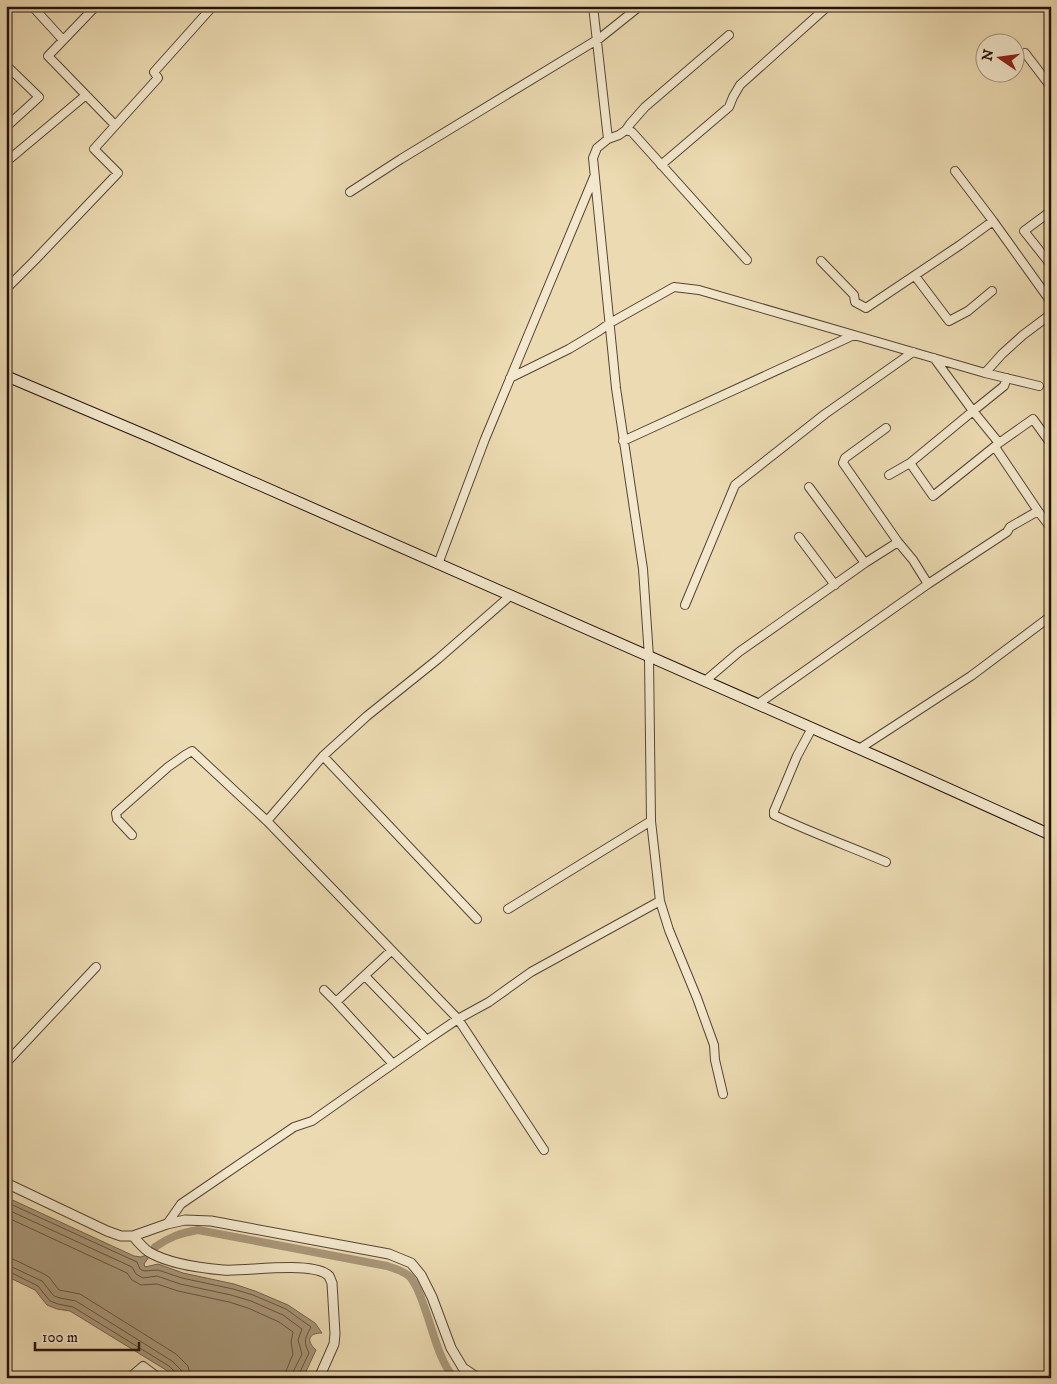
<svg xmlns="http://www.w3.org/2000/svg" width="1057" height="1384" font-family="'IM FELL DW Pica',serif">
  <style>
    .water { fill: #a89779; stroke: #73624d }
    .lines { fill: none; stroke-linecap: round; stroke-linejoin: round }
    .shore { stroke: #665442; stroke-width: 1 }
    .canal { stroke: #a89779; stroke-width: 8 }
    .minor-casing { stroke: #564434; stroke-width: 10 }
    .tertiary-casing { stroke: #564434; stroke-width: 11 }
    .secondary-casing { stroke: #24120a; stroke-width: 12 }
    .minor { stroke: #f3e8cd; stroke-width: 8 }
    .tertiary { stroke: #f3e8cd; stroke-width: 9 }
    .secondary { stroke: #f3e8cd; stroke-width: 10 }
  </style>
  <rect width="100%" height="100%" fill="#ecdbb2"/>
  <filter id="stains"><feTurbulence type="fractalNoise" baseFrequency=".004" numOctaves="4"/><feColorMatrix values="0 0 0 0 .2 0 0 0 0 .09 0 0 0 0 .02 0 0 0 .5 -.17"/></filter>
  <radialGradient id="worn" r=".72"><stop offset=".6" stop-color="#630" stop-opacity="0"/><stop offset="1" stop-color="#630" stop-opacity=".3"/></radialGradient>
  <path class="water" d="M6 1197 134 1256 141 1257 146 1255 149 1257 144 1264 145 1267 158 1264 183 1273 234 1284 255 1291 288 1305 315 1323 322 1333C308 1333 306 1341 316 1350L303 1378H174L166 1370 70 1311 57 1309 47 1305 35 1290 6 1276Z"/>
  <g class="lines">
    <path class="shore" d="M6 1202 137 1262 140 1269 144 1271 158 1270 182 1278 233 1289 253 1295 286 1309 311 1327C305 1339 303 1340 309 1353L299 1374V1378
      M6 1209 132 1267 136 1274 143 1278 157 1276 180 1284 231 1295 251 1301 283 1315 302 1329 298 1340 302 1354 293 1372 292 1378
      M6 1217 127 1273 132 1280 141 1285 157 1284 178 1291 229 1302 248 1308 279 1322 293 1332 291 1342 293 1354 286 1371 285 1378
      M6 1258 15 1260 44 1274 49 1277 59 1290 80 1294 176 1354 188 1366 191 1378
      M6 1266 12 1267 42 1281 54 1296 60 1298 76 1301 172 1361 181 1370 183 1378
      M6 1272H10L38 1286 50 1301 58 1304 73 1307 169 1366 176 1373 177 1378"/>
    <path class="canal" d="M155 1247C169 1237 181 1233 198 1230L387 1266C395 1269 405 1271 411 1278 417 1286 421 1297 424 1306 432 1327 439 1361 454 1378"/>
    <defs>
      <path id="minor" d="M32 6 63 40
        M96 6 48 56 115 125
        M593 6 608 139
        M1025 53 1051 87
        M6 65 39 97 6 127
        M626 130 632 132 747 260
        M6 162 86 95
        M661 165 729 107 733 97 740 85 828 6
        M955 171 993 221 1051 302
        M350 192 401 159 600 38 640 6
        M1051 211 1024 231 1051 265
        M821 261 854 295 855 302 866 308 960 245 993 221
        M915 276 949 321 968 311 992 291
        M6 289 35 260 118 173 94 149 158 78 154 72 213 6
        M854 335 985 373
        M934 358 973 411 910 463 933 496 999 443 973 411 1004 386 1007 378
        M510 378 569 349 599 331 610 323 674 287 699 290 723 297 854 335 623 441
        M1039 386 985 373 1002 354 1023 335 1051 314
        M886 428 845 458 843 463 898 542 913 560 928 584
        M999 443 1033 419 1051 444
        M995 447 1038 511
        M889 475 910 463
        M809 487 865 563
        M799 537 835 585
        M438 564 485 439 594 177
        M685 605 735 485 825 414 913 352
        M705 681 739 652 865 563 898 542
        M758 704 928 584 1007 532 1010 527 1038 511 1051 528
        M812 728 797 756 774 811V815C810 832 848 846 886 862
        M859 749 971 676 1051 616
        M323 756 477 919
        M267 821 323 756 367 716 438 659 510 596
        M132 835 117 819 116 813 168 767 185 755 192 751 267 821 458 1019 544 1150
        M508 909 651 821
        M391 951 336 1002 393 1064
        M365 976 427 1040
        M324 990 336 1002
        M6 1063 96 967
        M723 1094 715 1060 714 1045 697 998 669 930 660 901 651 821 649 657 643 569 616 388 593 158 597 148 608 139 619 135 626 130 630 124 645 107 729 35
        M167 1224 181 1204 294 1127 312 1121 427 1040 458 1019 489 1002 531 972 660 901
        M129 1378 143 1366 159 1378"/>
      <path id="tertiary" d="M6 1183 107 1231 121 1236H133L167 1224 185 1220 211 1221 389 1254 411 1263 421 1275 432 1297 451 1348 463 1368 478 1378
        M133 1236C138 1242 143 1248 149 1252 169 1264 201 1268 223 1270 245 1272 314 1260 329 1276 330 1278 331 1281 332 1283L335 1334 334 1344 319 1378"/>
      <path id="secondary" d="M6 376 155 439 896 765 1051 835"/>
    </defs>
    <use href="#minor" class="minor-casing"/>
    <use href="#tertiary" class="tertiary-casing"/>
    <use href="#secondary" class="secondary-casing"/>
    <use href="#minor" class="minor"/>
    <use href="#tertiary" class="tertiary"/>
    <use href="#secondary" class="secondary"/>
  </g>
  <rect width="1057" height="1384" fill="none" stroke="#ecdbb2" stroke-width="25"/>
  <rect x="8" y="8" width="1042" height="1369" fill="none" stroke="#24120a" stroke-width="2.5"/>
  <rect x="12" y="12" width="1032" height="1359" fill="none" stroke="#24120a"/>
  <g transform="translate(1000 58) rotate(283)"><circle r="24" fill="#f3e8cd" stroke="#a0927f"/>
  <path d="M0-4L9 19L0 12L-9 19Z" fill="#8f2418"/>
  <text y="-8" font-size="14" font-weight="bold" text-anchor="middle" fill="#24120a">N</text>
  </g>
  <path d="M35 1342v8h104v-8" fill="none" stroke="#24120a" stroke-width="2.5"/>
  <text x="42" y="1342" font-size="15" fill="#24120a" stroke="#f3e8cd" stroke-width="4" paint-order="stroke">100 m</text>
  <rect width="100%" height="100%" filter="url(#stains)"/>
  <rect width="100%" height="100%" fill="url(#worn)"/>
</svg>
